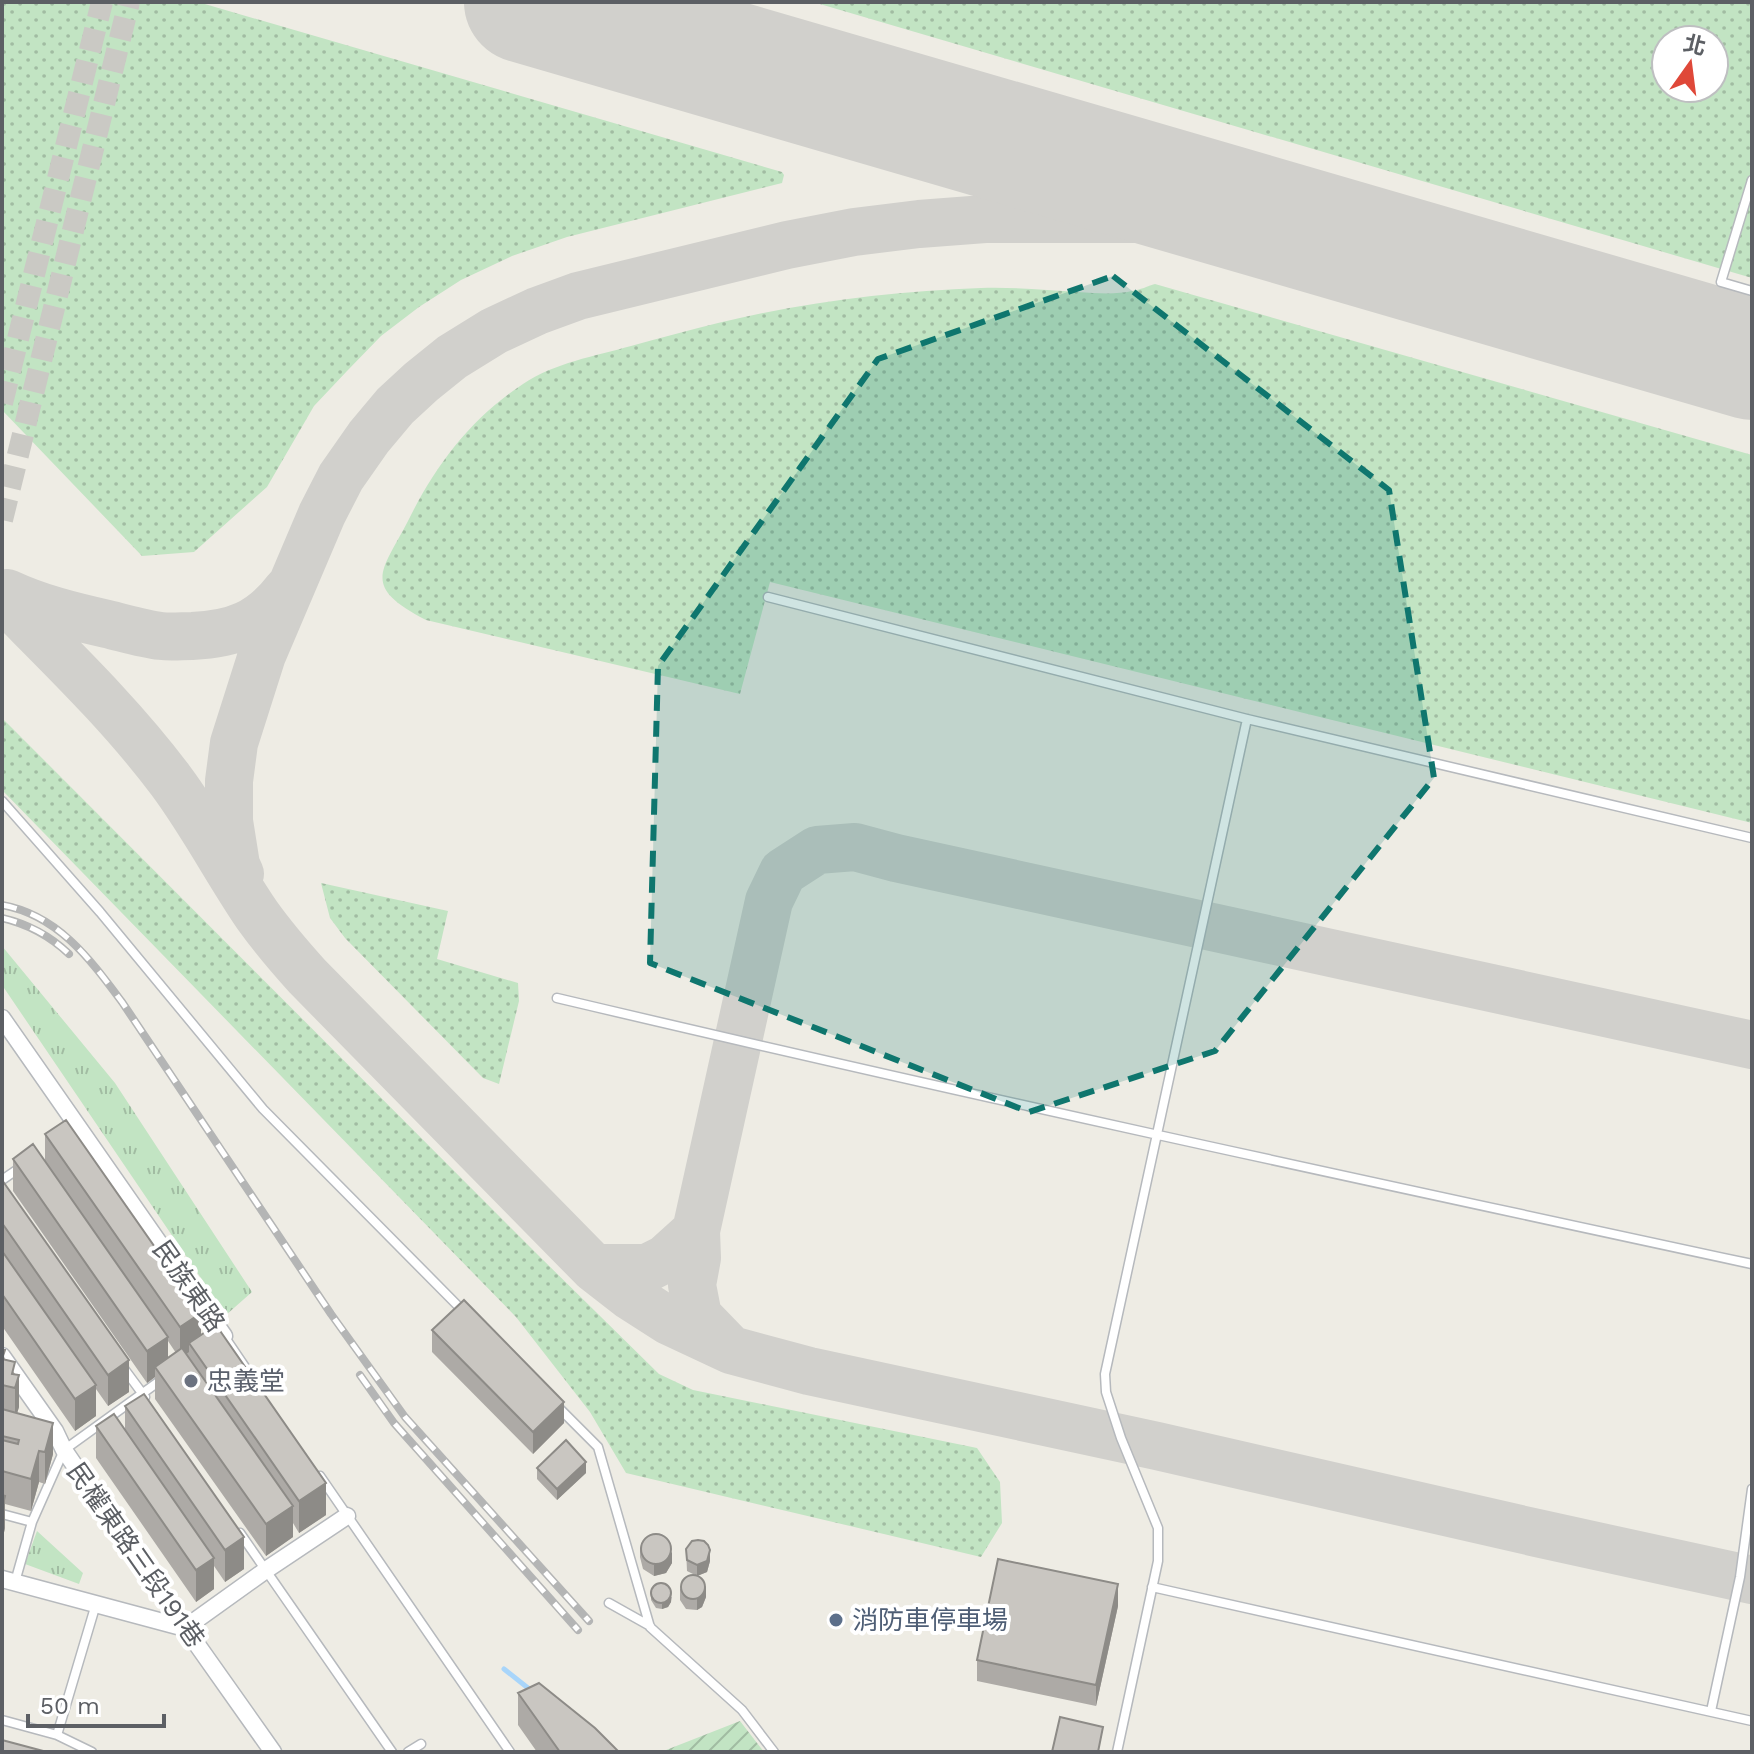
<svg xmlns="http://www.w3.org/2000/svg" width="1754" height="1754" font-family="'Work Sans','Noto Sans TC',sans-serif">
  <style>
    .grass { fill: url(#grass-dots); fill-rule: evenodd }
    .park { fill: url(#park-tufts) }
    .garden { fill: url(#garden-furrows) }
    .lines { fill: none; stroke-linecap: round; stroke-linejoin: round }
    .stream { stroke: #a8d5fa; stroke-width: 5 }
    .taxiway { stroke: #d1d0cc; stroke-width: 48 }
    .runway { stroke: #d1d0cc; stroke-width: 122 }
    .secondary-tunnel { stroke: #cac9c4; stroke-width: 22; stroke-dasharray: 22 11; stroke-linecap: butt }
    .lane-casing { stroke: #b6b9bd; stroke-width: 11 }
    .street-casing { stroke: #b6b9bd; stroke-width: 19 }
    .lane { stroke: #fff; stroke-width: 8 }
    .street { stroke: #fff; stroke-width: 16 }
    .rail-casing { stroke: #b4b5b5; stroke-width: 8 }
    .rail { stroke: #fff; stroke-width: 5; stroke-dasharray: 15; stroke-linecap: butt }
    .wall { fill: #adaaa6; fill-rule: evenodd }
    .shaded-wall { fill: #8d8b87 }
    .building { fill: #c9c6c1; stroke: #8d8b87; stroke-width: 2 }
    .marked { fill: #0f766e; fill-opacity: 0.2; stroke: #0f766e; stroke-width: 6; stroke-dasharray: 16 10; stroke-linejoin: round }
    .worship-dot { fill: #6b7280; stroke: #fff; stroke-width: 3 }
    .service-dot { fill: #5c6f8a; stroke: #fff; stroke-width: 3 }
    .labels { text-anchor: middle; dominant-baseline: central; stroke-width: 8; stroke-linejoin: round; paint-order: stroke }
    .street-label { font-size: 26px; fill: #5c5f64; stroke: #fff }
    .worship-label { font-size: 26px; fill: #5b616d; stroke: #fff; text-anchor: start }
    .service-label { font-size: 26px; fill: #4e5e75; stroke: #fff; text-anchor: start }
  </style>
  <defs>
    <pattern id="grass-dots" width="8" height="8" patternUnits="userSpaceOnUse" patternTransform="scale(2)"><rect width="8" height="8" fill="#c2e4c3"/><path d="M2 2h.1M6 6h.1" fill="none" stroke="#a1bca2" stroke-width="1.8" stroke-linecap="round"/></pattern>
    <pattern id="park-tufts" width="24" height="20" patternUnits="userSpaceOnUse" patternTransform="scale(2)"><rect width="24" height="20" fill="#c2e4c3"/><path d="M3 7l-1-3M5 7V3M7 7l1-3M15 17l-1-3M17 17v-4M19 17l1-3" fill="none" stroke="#a1bca2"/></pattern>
    <pattern id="garden-furrows" width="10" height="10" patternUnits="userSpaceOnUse" patternTransform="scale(2)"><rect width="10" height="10" fill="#c2e4c3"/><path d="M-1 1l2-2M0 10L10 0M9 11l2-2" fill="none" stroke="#a1bca2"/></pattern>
  </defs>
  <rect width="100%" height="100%" fill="#eeece4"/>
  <path class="grass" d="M2 2H198L782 172 784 175 782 183 567 237 512 256 461 280 419 307 381 336 347 371 314 406 267 487 194 552 142 556 2 410Z
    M813 2H1752V278ZM1666 40H1714V88H1666Z
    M1155 284 1752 455V823L770 582 740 694 426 620C361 586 381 573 408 521 435 466 471 418 523 384 554 363 595 356 631 346 660 338 689 330 718 323 804 302 894 291 981 288 1014 287 1046 290 1078 292 1096 293 1114 295 1132 291 1140 290 1148 286 1155 284Z
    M2 718 538 1255 659 1374 693 1390 977 1448 1000 1482 1002 1523 981 1557 626 1473 590 1412 516 1317 2 790Z
    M321 883 448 911 437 959 518 983 519 1001 499 1084 483 1078 345 938 330 918Z"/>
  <path class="park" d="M2 946 115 1083 252 1292 226 1315 2 985Z
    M37 1531 83 1573 79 1584 25 1564Z"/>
  <path class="garden" d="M740 1721 764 1752H661Z"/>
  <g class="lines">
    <path class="stream" d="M504 1669 533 1692"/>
    <path class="taxiway" d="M7 593C39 608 72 616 107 624 124 628 143 634 161 636 171 637 182 636 192 636 234 634 261 624 287 590
      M2 597C60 656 121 714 171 781 203 824 227 871 257 915 272 936 289 956 307 976L594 1268 630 1296 669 1321 731 1350 809 1371 1157 1446 1537 1533 1752 1580
      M240 874 236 865 229 821V781L234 743 262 655 322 514 341 477 369 437 395 406 421 382 452 357 494 331 537 311 578 296 787 245 854 232 919 224 985 219H1143L1202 224 1253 232 1420 263 1752 368
      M594 1268H647L665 1259 696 1231
      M729 1348 698 1316 692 1285 697 1258 696 1231 769 901 783 872 817 850 855 847 896 858 1752 1045"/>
    <path class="runway" d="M525 2 1752 359"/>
    <path class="secondary-tunnel" d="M2 403 102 2
      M2 520 129 2"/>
    <defs>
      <path id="lane" d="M1752 180 1721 282 1752 291
        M768 597 1247 719 1752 838
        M2 801 100 912 263 1109 465 1313
        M557 998C954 1092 1353 1178 1752 1264
        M2 1180 21 1167
        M222 1338 224 1336 253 1379
        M122 1366 145 1397
        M559 1408 598 1447 650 1627 742 1710 774 1752
        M320 1476 510 1752
        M2 1514 32 1522
        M240 1533 392 1752
        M15 1582 32 1522 64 1450 161 1380
        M1152 1587 1752 1721
        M609 1603 650 1626
        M1711 1711 1740 1577 1752 1489
        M2 1720 57 1735 92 1752
        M57 1735 96 1604
        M408 1752 421 1744
        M1117 1752 1158 1561V1528L1121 1438 1106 1392 1105 1374 1247 719"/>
      <path id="street" d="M2 1018 224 1336
        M2 1356 55 1431 64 1450 191 1636 273 1752
        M2 1579 185 1628 266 1570 347 1516"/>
    </defs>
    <use href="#lane" class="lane-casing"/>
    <use href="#street" class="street-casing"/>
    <use href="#lane" class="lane"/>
    <use href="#street" class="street"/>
    <defs>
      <path id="rail" d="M2 905C58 915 90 959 122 1002L331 1314 405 1417 589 1621
        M2 918C28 924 49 935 69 954
        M360 1375 394 1423 578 1630"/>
    </defs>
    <use href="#rail" class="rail-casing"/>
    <use href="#rail" class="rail"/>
  </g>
  <path class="wall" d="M45 1134 201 1335 326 1515 299 1533 293 1523V1537L266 1556 155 1399V1377L147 1383 13 1191V1159L45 1162ZM168 1341 176 1353 168 1358Z
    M2 1180 129 1392 108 1406 96 1389V1416L75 1431 2 1326Z
    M432 1330 564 1423 533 1454 432 1352Z
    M2 1350 5 1359 15 1374 19 1407 17 1413 53 1454 45 1484 39 1482 31 1511 5 1504V1528L2 1541Z
    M125 1406 244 1569 225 1582 214 1566V1589L196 1602 96 1458V1426L125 1429Z
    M537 1468 586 1473 557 1500 537 1479Z
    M640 1547 672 1563 666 1573 654 1576 643 1569 640 1557Z
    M686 1549 710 1561 707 1572 697 1576 706 1597 702 1607 697 1610 686 1609 680 1600V1589L697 1576 687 1571Z
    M651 1589 672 1597 671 1602 668 1607 662 1609 656 1608 651 1600Z
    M1118 1606 1096 1706 977 1681V1660Z
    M518 1693 619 1752H537L518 1725Z"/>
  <path class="shaded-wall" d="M201 1313V1345L189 1343V1352L180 1359V1327Z
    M168 1337V1369L155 1367V1377L147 1383V1351Z
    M129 1360V1392L108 1406V1375Z
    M19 1375V1407L15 1420V1388Z
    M96 1385V1416L75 1431V1399Z
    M564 1402V1423L533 1454V1432Z
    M53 1423V1454L45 1484V1452Z
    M39 1451V1482L31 1511V1479Z
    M586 1462V1473L557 1500V1489Z
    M326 1483V1515L299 1533V1501Z
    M5 1496V1528L2 1541V1509Z
    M293 1506V1537L266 1556V1524Z
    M244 1537V1569L225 1582V1550Z
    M710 1550V1561L707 1572 697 1576V1565Z
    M672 1552V1563L666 1573 654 1576V1565Z
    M214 1558V1589L196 1602V1570Z
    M1118 1584V1606L1096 1706V1685Z
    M706 1586V1597L702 1607 697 1610V1599Z
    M671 1597V1602L668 1607 662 1609V1604Z"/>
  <path class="building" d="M66 1120 201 1313 180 1327 45 1134Z
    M33 1144 168 1337 147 1351 13 1159Z
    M2 1180 129 1360 108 1375 2 1223Z
    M2 1251 96 1385 75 1399 2 1294Z
    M464 1300 564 1402 533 1432 432 1330Z
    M216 1325 326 1483 299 1501 189 1343Z
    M182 1348 293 1506 266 1524 155 1367Z
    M2 1350H5L2 1359 15 1362 12 1374 19 1375 15 1388 2 1385Z
    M144 1394 244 1537 225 1550 125 1406Z
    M2 1409 53 1423 45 1452 39 1451 31 1479 2 1471V1440L18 1444 19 1440 2 1436Z
    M114 1414 214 1558 196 1570 96 1426Z
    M566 1440 586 1462 557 1489 537 1468Z
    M2 1495 5 1496 2 1509Z
    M641 1549a15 15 0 1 1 30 0a15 15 0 1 1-30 0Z
    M698 1540 704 1541 708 1545 710 1550 707 1561 697 1565 687 1560 686 1549 692 1541Z
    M998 1559 1118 1584 1096 1685 977 1660Z
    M681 1587a12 12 0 1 1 24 0a12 12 0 1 1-24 0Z
    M651 1593a10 10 0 1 1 20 0a10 10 0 1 1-20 0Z
    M539 1683 595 1728 619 1752H560L518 1693Z
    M1060 1717 1103 1727 1098 1752H1052Z
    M2 1740 47 1752H2Z"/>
  <path class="marked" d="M1113 276 1389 490 1434 778 1215 1051 1029 1112 650 963 658 666 878 359Z"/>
  <circle class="worship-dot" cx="191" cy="1381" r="8"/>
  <circle class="service-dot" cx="836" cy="1620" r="8"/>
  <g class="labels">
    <g class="street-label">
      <text transform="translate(189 1286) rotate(55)">民族東路</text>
      <text transform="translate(136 1555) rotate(55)">民權東路三段191巷</text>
    </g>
    <g class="worship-label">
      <text x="207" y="1381">忠義堂</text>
    </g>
    <g class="service-label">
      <text x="852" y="1620">消防車停車場</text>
    </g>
  </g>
  <rect width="1754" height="1754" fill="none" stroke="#5c5f64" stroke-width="8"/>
  <g transform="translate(1690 64) rotate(14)"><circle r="38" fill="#ffffff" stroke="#bebfc1" stroke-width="2"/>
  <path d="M0-6L14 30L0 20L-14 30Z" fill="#df4839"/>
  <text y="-12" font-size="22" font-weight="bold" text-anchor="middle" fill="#5c5f64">北</text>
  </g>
  <path d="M28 1714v12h136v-12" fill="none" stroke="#5c5f64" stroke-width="4"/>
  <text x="40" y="1714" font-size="24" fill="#5c5f64" stroke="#ffffff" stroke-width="6" paint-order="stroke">50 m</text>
</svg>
